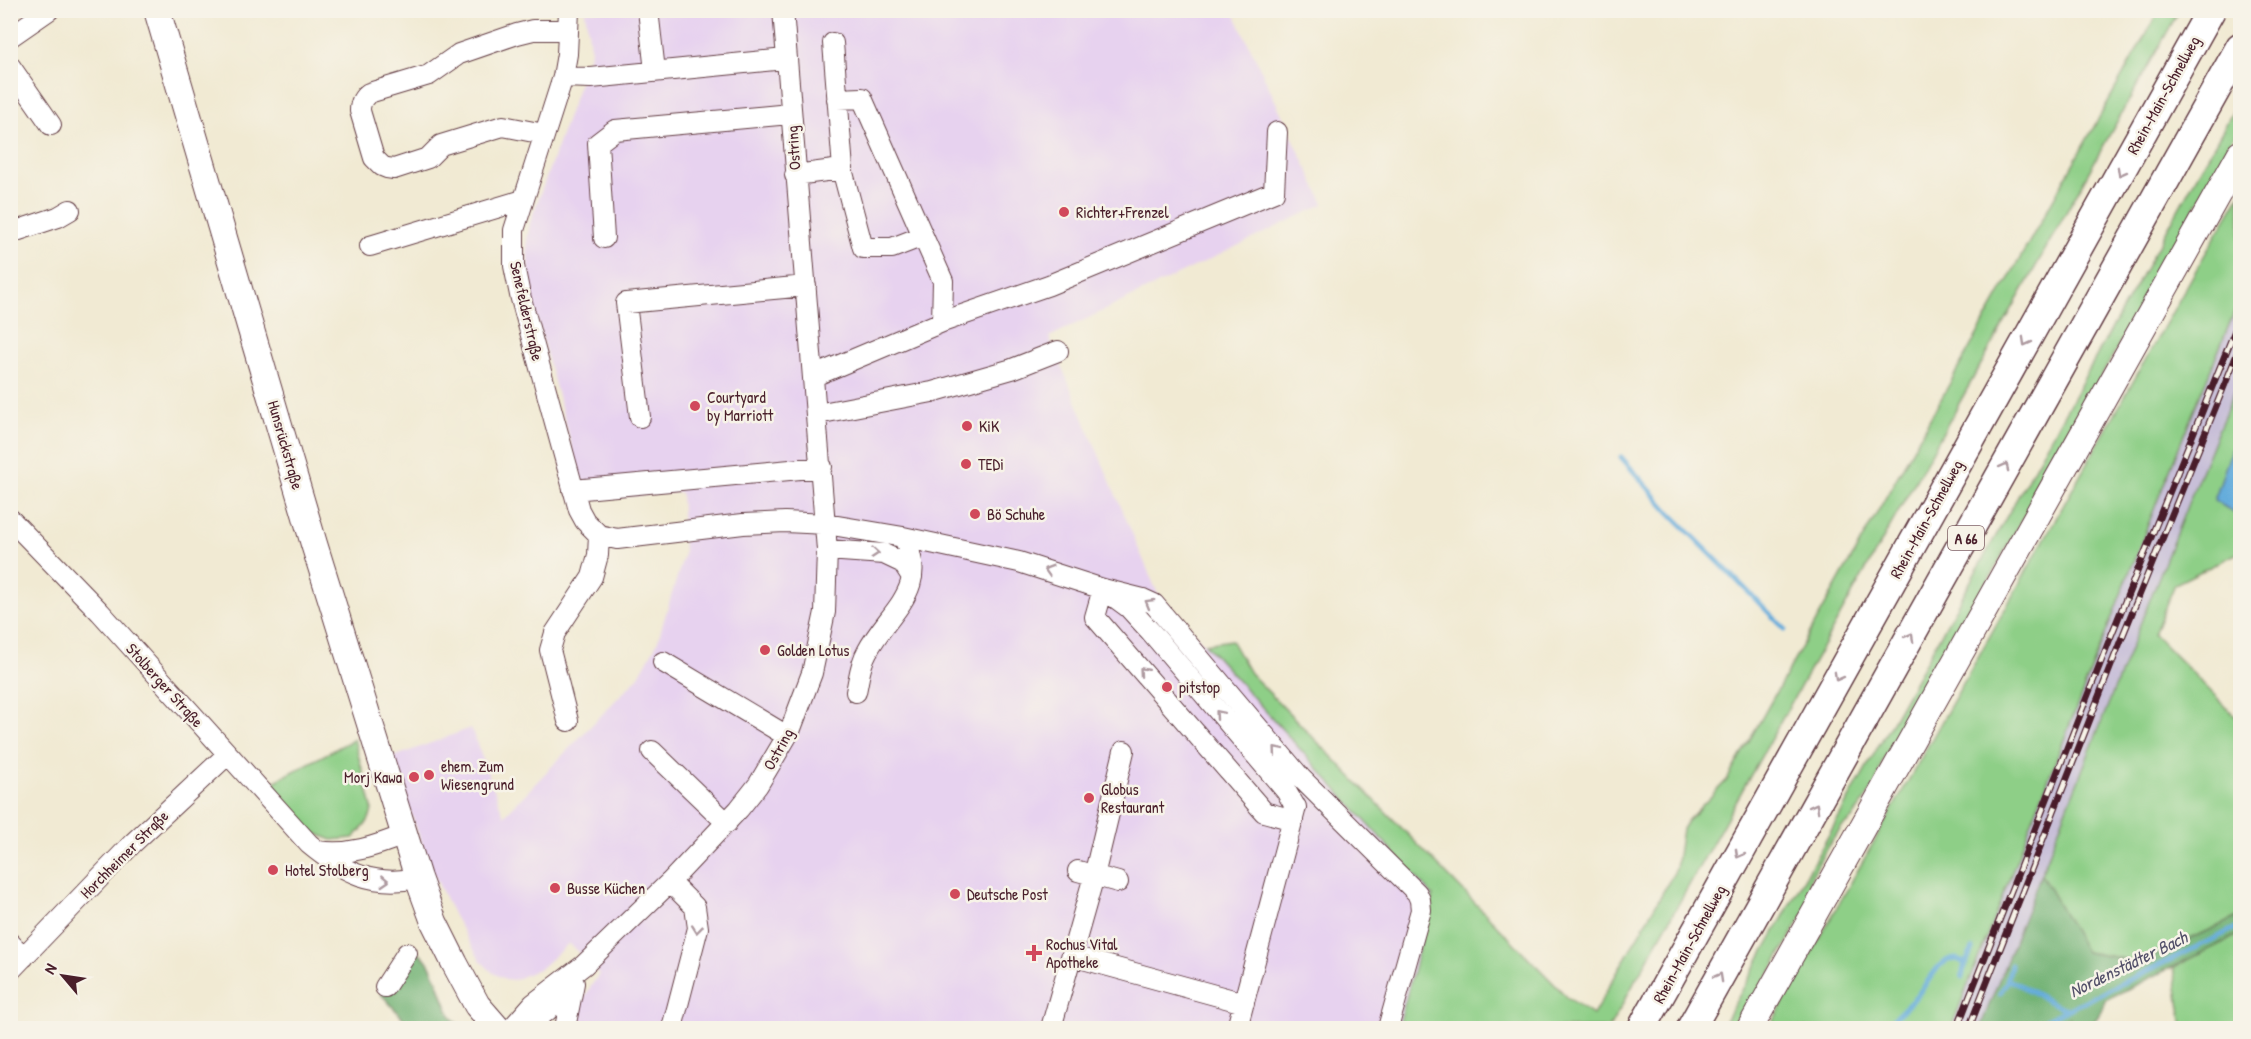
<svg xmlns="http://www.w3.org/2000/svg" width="2251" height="1039" font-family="'Patrick Hand',sans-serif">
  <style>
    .built { fill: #e7d2ef }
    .industrial { fill: #c8bfd8 }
    .green { fill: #8ecf87; stroke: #6c7759; stroke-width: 1.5 }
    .forest { fill: #72b274; stroke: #5e6850; stroke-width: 1.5 }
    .water { fill: #64acdb; stroke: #576683; stroke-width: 1.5 }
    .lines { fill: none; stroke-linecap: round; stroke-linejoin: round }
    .stream { stroke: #64acdb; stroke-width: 5 }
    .minor-casing { stroke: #633d44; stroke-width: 22 }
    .major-casing { stroke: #633d44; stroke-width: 28 }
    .highway-casing { stroke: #633d44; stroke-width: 31 }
    .minor { stroke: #fff; stroke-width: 20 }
    .major { stroke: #fff; stroke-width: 26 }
    .highway { stroke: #fff; stroke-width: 28 }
    .rail-casing { stroke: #4a1f2b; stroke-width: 7 }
    .rail { stroke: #f7f3e8; stroke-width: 4.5; stroke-dasharray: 14; stroke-linecap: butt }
    .oneway { stroke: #ae9aa0 }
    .poi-dot { fill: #d1495b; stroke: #f7f3e8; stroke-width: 2 }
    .labels { text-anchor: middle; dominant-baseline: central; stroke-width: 5; stroke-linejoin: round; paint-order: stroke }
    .shield { fill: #f7f3e8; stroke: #7e5f64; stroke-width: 1.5 }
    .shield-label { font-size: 15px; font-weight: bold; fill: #4a1f2b }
    .street-label { font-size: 16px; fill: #4a1f2b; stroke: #f7f3e8 }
    .poi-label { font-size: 16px; fill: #4a1f2b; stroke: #f7f3e8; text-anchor: start }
    .water-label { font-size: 18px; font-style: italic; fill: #535069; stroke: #f7f3e8 }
  </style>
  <rect width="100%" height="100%" fill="#f7f3e8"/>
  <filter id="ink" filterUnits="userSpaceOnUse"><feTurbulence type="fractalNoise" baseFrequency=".0167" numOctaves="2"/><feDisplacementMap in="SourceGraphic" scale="12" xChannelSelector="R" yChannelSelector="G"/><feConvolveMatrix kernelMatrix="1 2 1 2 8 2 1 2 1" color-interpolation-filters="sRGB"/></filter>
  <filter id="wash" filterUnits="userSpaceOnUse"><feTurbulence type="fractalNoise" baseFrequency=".008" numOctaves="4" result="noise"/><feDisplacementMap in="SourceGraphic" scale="24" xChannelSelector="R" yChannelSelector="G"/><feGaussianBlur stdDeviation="1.35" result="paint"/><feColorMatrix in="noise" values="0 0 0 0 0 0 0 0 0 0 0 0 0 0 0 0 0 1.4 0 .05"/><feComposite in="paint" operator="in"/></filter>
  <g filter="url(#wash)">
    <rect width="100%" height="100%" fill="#f1ead3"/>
    <path class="built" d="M585 11H1233L1324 204 1049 337 1157 592 1433 896 1398 1028H572L577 1008 599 974 569 943 541 968 514 980 505 979 493 973 480 960 454 916 430 866 391 758 471 728 504 816 639 676 657 643 684 554 681 492 597 499 586 498 529 290 527 239 530 223 591 51Z"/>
    <path class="industrial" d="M2240 298V378L2193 491 1980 1028H1951L2166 479Z"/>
    <path class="green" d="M2159 11H2179L1609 1028H1398L1433 896 1205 644 1231 640 1250 673 1567 997 1593 1015 1676 869 1682 829 1687 821 1727 780Z
      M2240 99V126L1927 691 1892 744 1883 760 1875 785 1852 819 1841 828 1828 846 1809 881 1811 890 1808 906 1749 1010 1742 1011 1729 1028H1721Z
      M2240 195V298L2166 479 1951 1028H1769L2201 261Z
      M2240 378V552L2175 584 2154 634 2240 721V916L2141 962 2086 952 2041 874 2193 491Z
      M354 739 372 807C372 820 362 829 353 838L332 840 312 832 268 785Z
      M2240 934V1028H2183L2174 967Z"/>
    <path class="forest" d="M2041 874 2086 952 2141 962 2240 916V934L2105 1000C2101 1014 2093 1029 2077 1028L2069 1017 2055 1028H1980Z
      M413 950C433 954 441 996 449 1013 452 1019 457 1023 460 1028H412L381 994Z"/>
    <path class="water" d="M2240 426V517L2214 500Z"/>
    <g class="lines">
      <path class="stream" d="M1621 457 1670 513 1785 629
        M1965 964 1973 949
        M2007 981 2011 965
        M2000 993 2008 980C2029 988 2045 1002 2067 1009
        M1884 1028 1916 997 1939 966 1948 960 1957 959 1965 963 1962 977
        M2029 1028 2240 926"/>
    </g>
  </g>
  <g filter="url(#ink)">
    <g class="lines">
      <defs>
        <path id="minor" d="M569 10 567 54 563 77 514 230V266L520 295 579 510 585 521 599 535 617 539 743 524 785 522 826 524 903 537 1019 562 1103 589 1143 599 1154 604 1301 778 1417 893 1420 900 1421 910 1388 1028
          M648 10 655 71
          M10 37 49 10
          M833 43 843 169
          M10 66 51 125
          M563 77 591 78 785 59
          M837 99 862 98 923 236
          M544 134 503 126 441 145 428 158 394 169 387 168 382 166 374 158 360 111C360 103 362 98 369 93L429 75 459 54 517 34 533 30H568
          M795 175 842 169 863 248H892L923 236 943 281 942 322 814 376
          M10 233 58 217 70 210
          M604 238 598 143 615 130 790 114
          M370 246 523 200
          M942 322 1049 285 1274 192 1277 132
          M817 414 932 392 1012 369 1058 351
          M640 417 626 303 806 286
          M573 490 822 467
          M10 519 100 612 309 844C344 873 373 887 418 878
          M827 550 884 554 903 563 912 577
          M1103 589 1095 617 1264 812 1293 820
          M1110 594 1129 608 1151 632 1286 791 1296 808
          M663 662 787 736
          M856 692C859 679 860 664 867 652 888 611 932 589 903 537
          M568 721 550 650 555 633 592 577 598 555 599 535
          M652 751 727 823
          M318 851C348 856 376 846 404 835
          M1078 871 1118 882
          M670 882 695 907 698 928 672 1028
          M10 943 24 957
          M1072 956 1244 1003
          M10 971 133 843 227 755
          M385 987 407 953
          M512 1028 533 1004 584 965 670 882 739 809 758 785 790 731 812 673 825 612 827 550 783 10
          M525 1028 548 1010 565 992
          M565 1028 574 983
          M1051 1028 1094 876 1124 751
          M1237 1028 1296 807"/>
        <path id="major" d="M157 10 314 544 418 878 434 922 455 964 477 1005 497 1028
          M1750 1028 2240 154"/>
        <path id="highway" d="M1642 1028 2211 10
          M1691 1028 2240 47"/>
      </defs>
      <use href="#minor" class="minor-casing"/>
      <use href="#major" class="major-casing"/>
      <use href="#highway" class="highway-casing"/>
      <use href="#minor" class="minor"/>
      <use href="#major" class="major"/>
      <use href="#highway" class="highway"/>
      <defs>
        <path id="rail" d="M1957 1028 2111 636 2240 318
          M1969 1028 2121 640 2240 347"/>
      </defs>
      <use href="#rail" class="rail-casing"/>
      <use href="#rail" class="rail"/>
    </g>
    <defs><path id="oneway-chevron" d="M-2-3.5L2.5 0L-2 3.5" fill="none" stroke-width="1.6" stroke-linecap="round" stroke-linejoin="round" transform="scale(1.5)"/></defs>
    <g class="oneway">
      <use href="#oneway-chevron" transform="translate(2121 172) rotate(119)"/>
      <use href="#oneway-chevron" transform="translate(2026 342) rotate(119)"/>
      <use href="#oneway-chevron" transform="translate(2005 467) rotate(-61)"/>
      <use href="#oneway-chevron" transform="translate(875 553) rotate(5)"/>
      <use href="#oneway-chevron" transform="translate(1048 570) rotate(-163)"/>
      <use href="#oneway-chevron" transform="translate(1149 603) rotate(-150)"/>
      <use href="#oneway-chevron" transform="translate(1910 637) rotate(-61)"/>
      <use href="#oneway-chevron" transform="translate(1143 671) rotate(-131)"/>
      <use href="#oneway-chevron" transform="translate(1838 677) rotate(119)"/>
      <use href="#oneway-chevron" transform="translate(1219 714) rotate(-131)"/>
      <use href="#oneway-chevron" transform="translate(1277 750) rotate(-130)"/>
      <use href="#oneway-chevron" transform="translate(1815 807) rotate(-61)"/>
      <use href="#oneway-chevron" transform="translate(1739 854) rotate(119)"/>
      <use href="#oneway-chevron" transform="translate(385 881) rotate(3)"/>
      <use href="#oneway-chevron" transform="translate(697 929) rotate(96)"/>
      <use href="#oneway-chevron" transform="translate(1719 977) rotate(-61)"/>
    </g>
  </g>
  <g class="poi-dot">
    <circle cx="1064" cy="212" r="6"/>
    <circle cx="695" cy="406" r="6"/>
    <circle cx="967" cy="426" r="6"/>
    <circle cx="966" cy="464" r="6"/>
    <circle cx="975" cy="514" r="6"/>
    <circle cx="765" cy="650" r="6"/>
    <circle cx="1167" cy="687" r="6"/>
    <circle cx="429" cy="775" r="6"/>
    <circle cx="414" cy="777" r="6"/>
    <circle cx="1089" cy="798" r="6"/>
    <circle cx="273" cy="870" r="6"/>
    <circle cx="555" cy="888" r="6"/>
    <circle cx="955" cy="894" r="6"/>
    <path d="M1031 944h6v6h6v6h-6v6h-6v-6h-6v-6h6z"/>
  </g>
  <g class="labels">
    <rect class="shield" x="1948" y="526" width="36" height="24" rx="4.5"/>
    <g class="shield-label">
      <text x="1966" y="538">A 66</text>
    </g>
    <g class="street-label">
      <text transform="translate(2163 95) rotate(-61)">Rhein-Main-Schnellweg</text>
      <text transform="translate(793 148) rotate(-94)">Ostring</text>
      <text transform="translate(527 311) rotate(77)">Senefelderstraße</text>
      <text transform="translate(286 445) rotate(74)">Hunsrückstraße</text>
      <text transform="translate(1926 519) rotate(-61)">Rhein-Main-Schnellweg</text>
      <text transform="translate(165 685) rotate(48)">Stolberger Straße</text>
      <text transform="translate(778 749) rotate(-61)">Ostring</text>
      <text transform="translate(124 854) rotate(-45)">Horchheimer Straße</text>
      <text transform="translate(1689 944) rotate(-61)">Rhein-Main-Schnellweg</text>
    </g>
    <g class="poi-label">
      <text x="1076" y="212">Richter+Frenzel</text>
      <text x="707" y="397">Courtyard<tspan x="707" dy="18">by Marriott</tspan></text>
      <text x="979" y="426">KiK</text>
      <text x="978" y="464">TEDi</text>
      <text x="987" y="514">Bö Schuhe</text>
      <text x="777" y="650">Golden Lotus</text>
      <text x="1179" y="687">pitstop</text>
      <text x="441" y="766">ehem. Zum<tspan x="441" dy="18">Wiesengrund</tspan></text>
      <text x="402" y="777" text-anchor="end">Morj Kawa</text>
      <text x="1101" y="789">Globus<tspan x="1101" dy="18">Restaurant</tspan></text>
      <text x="285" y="870">Hotel Stolberg</text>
      <text x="567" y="888">Busse Küchen</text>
      <text x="967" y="894">Deutsche Post</text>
      <text x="1046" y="944">Rochus Vital<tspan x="1046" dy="18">Apotheke</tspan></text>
    </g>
    <g class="water-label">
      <text transform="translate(2128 964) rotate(-26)">Nordenstädter Bach</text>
    </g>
  </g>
  <rect width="2251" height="1039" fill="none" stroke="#f7f3e8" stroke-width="36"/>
  <g transform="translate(63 976) rotate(299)" stroke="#f7f3e8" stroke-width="4.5" paint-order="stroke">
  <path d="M0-4.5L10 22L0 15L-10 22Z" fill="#4a1f2b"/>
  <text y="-9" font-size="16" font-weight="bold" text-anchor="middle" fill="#4a1f2b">N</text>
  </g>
</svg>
